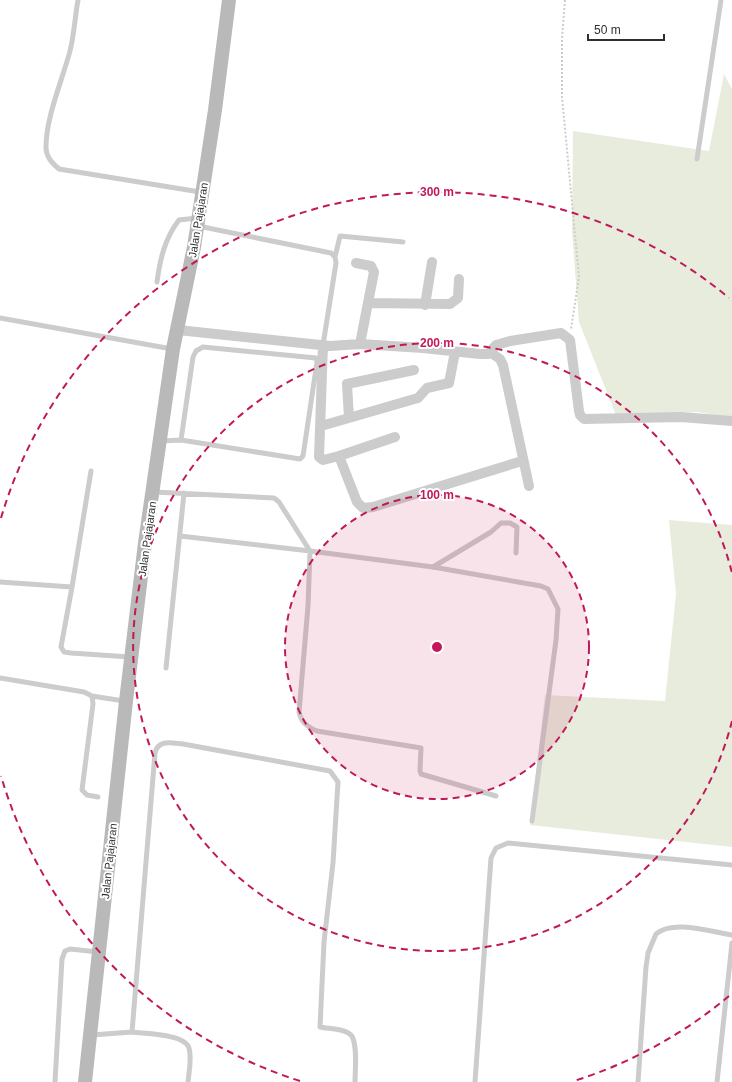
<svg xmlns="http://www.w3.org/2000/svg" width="732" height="1082" font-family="Arial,sans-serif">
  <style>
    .green { fill: #e8ecdc }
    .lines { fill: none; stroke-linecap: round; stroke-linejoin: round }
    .path { stroke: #ccc; stroke-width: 2; stroke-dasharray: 2 2; stroke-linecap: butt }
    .lane { stroke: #ccc; stroke-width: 5 }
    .street { stroke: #ccc; stroke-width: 10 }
    .secondary { stroke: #b9b9b9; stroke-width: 14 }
    .ring { fill: none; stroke: #c2185b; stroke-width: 2; stroke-dasharray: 7 5 }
    .labels { text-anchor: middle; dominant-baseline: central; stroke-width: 4; stroke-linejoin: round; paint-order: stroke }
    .street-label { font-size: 11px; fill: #2f2f2f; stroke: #fff }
    .centre { fill: #c2185b; stroke: #fff; stroke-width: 2 }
    .ring-label { font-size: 12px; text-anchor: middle; font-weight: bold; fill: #c2185b; stroke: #fff; stroke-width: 4; stroke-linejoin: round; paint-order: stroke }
  </style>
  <rect width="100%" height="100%" fill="#fff"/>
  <path class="green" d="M724 74 732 89V418L698 412 616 415 579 322 572 232 573 131 709 151Z
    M669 520 732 525V847L530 825 545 695 665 701 676 594Z"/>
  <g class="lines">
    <path class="path" d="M565 0 562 38V97L579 277 571 329"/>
    <path class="lane" d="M78 0C75 17 74 35 70 51 62 81 46 117 46 147 46 157 52 163 59 169L200 192
      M697 159 721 0
      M198 226 331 253 335 257 336 263 323 345
      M335 257 340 236 403 242
      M157 282C160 259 165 238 179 220L197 218
      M0 318 172 349
      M161 441 181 440 300 459 303 456 317 362 316 358 203 347 196 351 193 357 181 440
      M91 471 72 587 61 647 64 652 71 653 130 657
      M154 492 274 498 279 502 310 551 433 567 541 586 548 589 558 609 556 640 532 821
      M180 536 310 551 308 606 299 712C301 722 307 727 317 731L421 748 420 771 421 774 496 796
      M433 567 491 532 501 523H510L517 527 516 553
      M0 582 72 587
      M166 668 184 493
      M0 678 84 692 92 696 93 704 82 790 87 795 98 797
      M92 696 124 701
      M132 1032C146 1034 185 1034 189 1048 192 1058 189 1072 188 1082
      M92 1035 132 1032 155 753C158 739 172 743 183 744L330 771 338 782 333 863 324 942 320 1027C329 1029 344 1028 351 1035 358 1043 355 1071 355 1082
      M55 1082 62 959 65 951 70 949 98 952
      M475 1082 491 858 496 848 508 843 732 865
      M638 1082 646 967 648 953 656 934C673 919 711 932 732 935
      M717 1082 732 943"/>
    <path class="street" d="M356 263 371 266 374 272 360 344
      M369 303 450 304 458 298 459 279
      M425 305 432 262
      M178 330 330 346 360 344 423 348 480 354H488L496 345 510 341 561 333 570 340 579 411 580 415 584 419 681 417 732 421
      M323 345 319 457 323 460 339 456 357 502 363 508 373 507 522 461
      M490 352 500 359 503 365 529 486
      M349 418 347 384 414 370
      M321 426 418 398 427 388 449 383 455 352
      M339 456 395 437"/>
    <path class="secondary" d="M85 1082 126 701 145 543 173 349 194 247 215 110 229 0"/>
  </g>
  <circle cx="437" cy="647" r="152" fill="#c2185b" fill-opacity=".12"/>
  <g class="ring">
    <circle cx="437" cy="647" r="152"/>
    <path d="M732 721A304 304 0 1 1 732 573"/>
    <path d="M729 996A455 455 0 0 1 574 1081M300 1081A455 455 0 0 1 1 776M1 518A455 455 0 0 1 729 298"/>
  </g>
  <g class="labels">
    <g class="street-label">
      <text transform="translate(198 220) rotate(-81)">Jalan Pajajaran</text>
      <text transform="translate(147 539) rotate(-82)">Jalan Pajajaran</text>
      <text transform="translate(109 861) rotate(-84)">Jalan Pajajaran</text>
    </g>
  </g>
  <circle cx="437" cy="647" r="6" class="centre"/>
  <g class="ring-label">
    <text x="437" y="196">300 m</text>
    <text x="437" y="347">200 m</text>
    <text x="437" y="499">100 m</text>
  </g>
  <path d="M588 34v6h76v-6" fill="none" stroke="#2f2f2f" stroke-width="2"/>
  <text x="594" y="34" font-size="12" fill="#2f2f2f" stroke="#ffffff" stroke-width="3" paint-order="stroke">50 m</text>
</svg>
